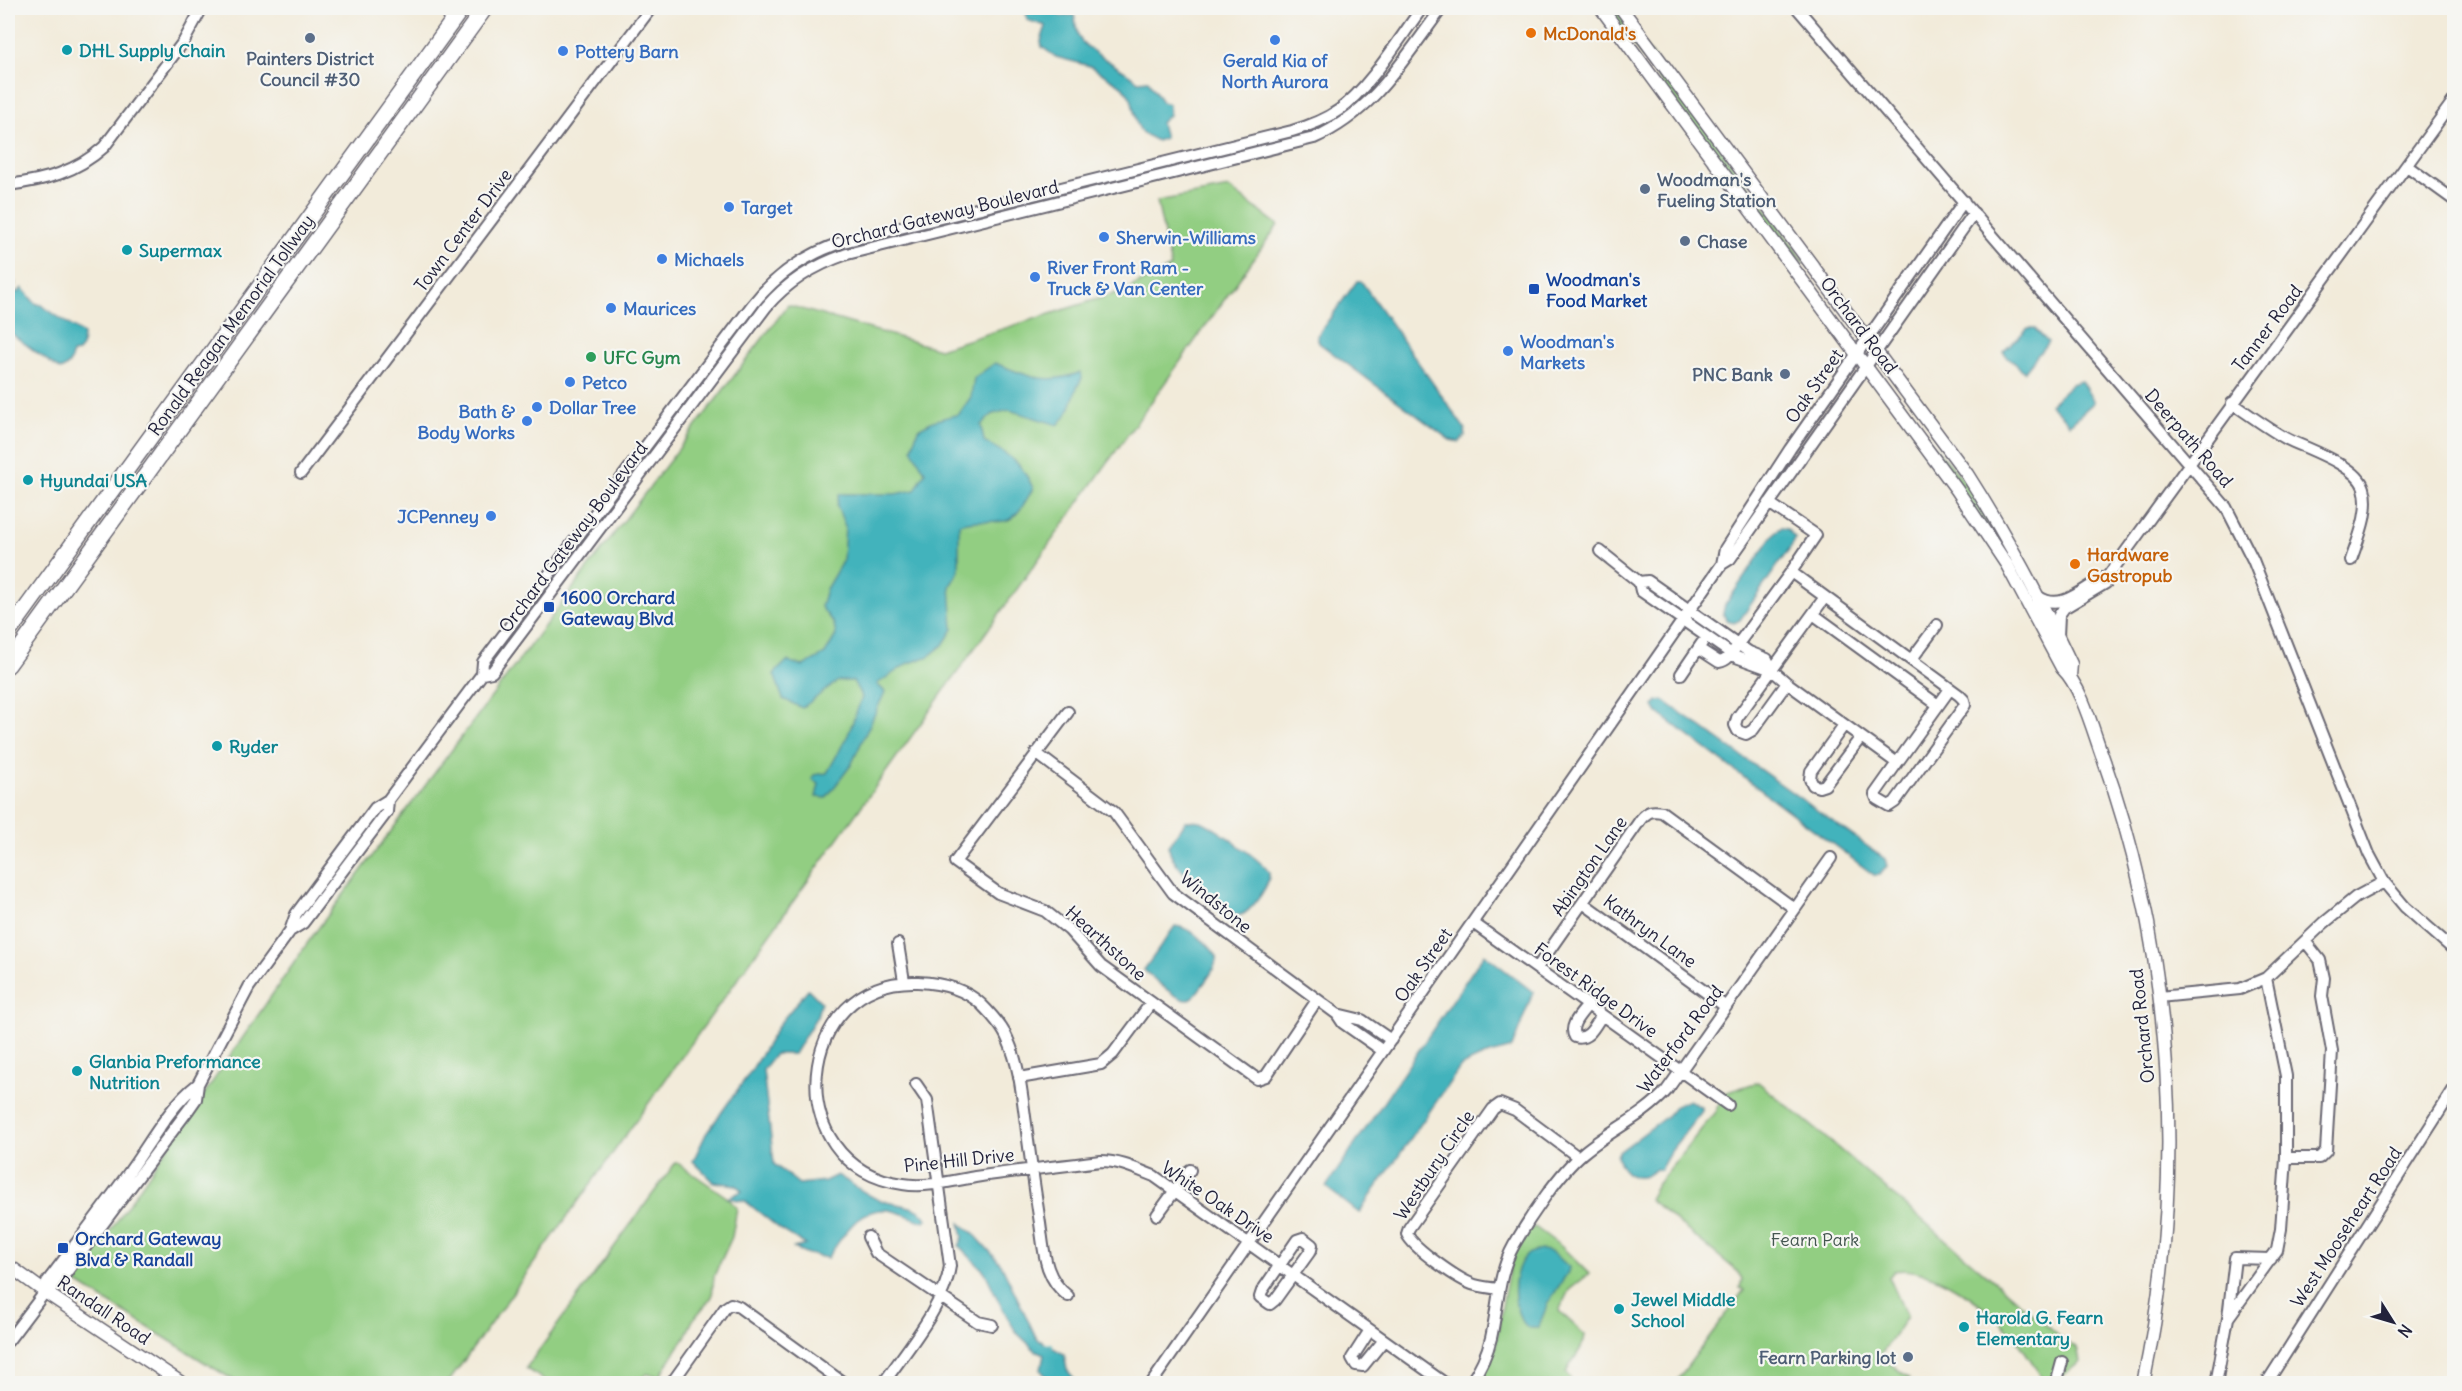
<svg xmlns="http://www.w3.org/2000/svg" width="2462" height="1391" font-family="Delius,sans-serif">
  <style>
    .green { fill: #92ce82; stroke: #5a785e; stroke-width: 1.5 }
    .water { fill: #43b3bc; stroke: #326a7c; stroke-width: 1.5 }
    .lines { fill: none; stroke-linecap: round; stroke-linejoin: round }
    .stream { stroke: #43b3bc; stroke-width: 2 }
    .minor-casing { stroke: #6b6873; stroke-width: 14 }
    .major-casing { stroke: #6b6873; stroke-width: 15 }
    .highway-casing { stroke: #6b6873; stroke-width: 18 }
    .minor { stroke: #fff; stroke-width: 10 }
    .major { stroke: #fff; stroke-width: 12 }
    .highway { stroke: #fff; stroke-width: 15 }
    .food-dot { fill: #e8710a; stroke: #f6f6f2; stroke-width: 2 }
    .service-dot { fill: #5c6f8a; stroke: #f6f6f2; stroke-width: 2 }
    .shop-dot { fill: #3f7fe0; stroke: #f6f6f2; stroke-width: 2 }
    .culture-dot { fill: #0f9aa8; stroke: #f6f6f2; stroke-width: 2 }
    .transit-dot { fill: #1a4fb4; stroke: #f6f6f2; stroke-width: 2 }
    .leisure-dot { fill: #2e9e5b; stroke: #f6f6f2; stroke-width: 2 }
    .labels { text-anchor: middle; dominant-baseline: central; stroke-width: 4.5; stroke-linejoin: round; paint-order: stroke }
    .food-label { font-size: 18px; font-weight: bold; fill: #c56008; stroke: #f6f6f2; text-anchor: start }
    .culture-label { font-size: 18px; font-weight: bold; fill: #0d838f; stroke: #f6f6f2; text-anchor: start }
    .shop-label { font-size: 18px; font-weight: bold; fill: #366cbe; stroke: #f6f6f2; text-anchor: start }
    .service-label { font-size: 18px; font-weight: bold; fill: #4e5e75; stroke: #f6f6f2; text-anchor: start }
    .street-label { font-size: 18px; fill: #22223b; stroke: #f6f6f2 }
    .transit-label { font-size: 18px; font-weight: bold; fill: #164399; stroke: #f6f6f2; text-anchor: start }
    .leisure-label { font-size: 18px; font-weight: bold; fill: #27864d; stroke: #f6f6f2; text-anchor: start }
    .park-label { font-size: 18px; fill: #445650; stroke: #f6f6f2 }
  </style>
  <rect width="100%" height="100%" fill="#f6f6f2"/>
  <filter id="ink" filterUnits="userSpaceOnUse"><feTurbulence type="fractalNoise" baseFrequency=".0167" numOctaves="2"/><feDisplacementMap in="SourceGraphic" scale="12" xChannelSelector="R" yChannelSelector="G"/><feConvolveMatrix kernelMatrix="1 2 1 2 8 2 1 2 1" color-interpolation-filters="sRGB"/></filter>
  <filter id="wash" filterUnits="userSpaceOnUse"><feTurbulence type="fractalNoise" baseFrequency=".008" numOctaves="4" result="noise"/><feDisplacementMap in="SourceGraphic" scale="24" xChannelSelector="R" yChannelSelector="G"/><feGaussianBlur stdDeviation="1.35" result="paint"/><feColorMatrix in="noise" values="0 0 0 0 0 0 0 0 0 0 0 0 0 0 0 0 0 1.4 0 .05"/><feComposite in="paint" operator="in"/></filter>
  <g filter="url(#wash)">
    <rect width="100%" height="100%" fill="#f2ebda"/>
    <path class="green" d="M1606 8H1614L1629 25 1805 262 1803 263 1762 218Z
      M1229 188 1278 225 448 1383H238L75 1282 311 938 594 560 788 305 939 349 1123 291 1171 267 1157 201Z
      M1044 197 1011 209 915 233V231L949 219Z
      M1929 441 1971 488 2048 626 1927 442Z
      M632 478 538 605 533 602 615 494Z
      M1758 1082 1812 1126 2060 1337 2077 1348 2080 1362 2054 1383H2046C2034 1366 2023 1346 2009 1331 1984 1303 1931 1265 1894 1271L1889 1277 1907 1317 1880 1356 1909 1378 1905 1383H1675L1744 1290 1740 1288 1742 1279 1737 1271 1649 1199 1657 1185 1715 1112 1724 1093Z
      M676 1162 728 1198 737 1208 732 1237 714 1276 712 1297 693 1320 685 1337 660 1376 646 1374 638 1383H548L526 1368Z
      M1535 1227 1562 1247 1589 1274 1569 1290 1559 1311 1585 1335C1584 1349 1571 1360 1566 1373L1573 1383 1477 1384C1483 1373 1491 1362 1494 1351 1502 1325 1505 1236 1535 1227Z"/>
    <path class="water" d="M1026 8H1053L1060 16 1074 15C1076 22 1076 33 1080 39 1087 51 1124 69 1138 81L1148 80 1162 102 1169 104V115L1161 123 1165 138 1157 141 1142 133 1137 124 1131 98 1122 86 1090 66 1056 57 1042 47 1041 41 1046 26 1027 20Z
      M8 277 15 283 13 289 18 293 22 288 35 303 41 305 83 334 82 347 78 352 72 353C72 361 68 367 60 370L8 331Z
      M1357 281H1361L1465 429V436L1459 442 1450 440 1319 343 1317 336Z
      M2028 328H2034L2048 342 2024 372 2003 352Z
      M995 363C1026 376 1048 386 1081 372L1082 378C1070 397 1075 408 1058 425L1009 410 993 414 981 425 984 441C1010 456 1020 460 1033 488 1006 541 1002 512 959 524V571L950 586 953 629 943 645 929 656 907 664 877 684 885 692 851 765 826 798 816 797 819 784 812 779 814 775 827 773 848 735 862 697 853 681H838L802 708 783 699 774 674 787 661 803 666 825 654 836 635 834 624 821 607 826 589 843 560 845 526 837 506 839 494H895L915 490 925 472 912 449 918 429 933 421 959 414 971 397 974 378Z
      M2081 381 2094 402 2070 424 2050 404 2072 384Z
      M1781 528 1787 529 1795 538 1794 542 1740 620 1734 623 1726 620 1723 613 1725 605 1776 531Z
      M1663 700 1885 859 1887 866 1880 875H1874L1658 713 1654 706 1658 701Z
      M1186 821C1190 821 1196 820 1200 821 1211 824 1263 862 1268 871 1274 881 1250 914 1240 915 1230 916 1217 901 1209 895L1204 897V890C1189 878 1173 865 1168 846Z
      M1175 926C1190 927 1210 945 1217 957 1215 969 1209 977 1201 987 1198 991 1193 999 1188 1000 1177 1001 1153 978 1144 970Z
      M1484 954 1533 992 1512 1048 1483 1056 1461 1066 1359 1213 1326 1187Z
      M808 989 821 1002 817 1016 794 1054H775L763 1070 774 1164 799 1184 825 1181 837 1175C851 1183 865 1194 879 1200 893 1205 920 1204 927 1219L925 1222C913 1219 900 1211 888 1210 857 1207 844 1236 827 1258L808 1254 794 1248 806 1245 780 1229 745 1201 728 1198 742 1191 736 1185 714 1182 693 1161 706 1134 751 1071 780 1023Z
      M1689 1100 1702 1108V1111L1672 1149 1660 1170 1655 1169C1640 1185 1622 1176 1617 1156L1619 1152 1667 1116 1675 1106Z
      M960 1223 976 1236 1001 1264 1037 1339 1064 1354 1067 1370 1078 1383H1050L1041 1370 1044 1354 1035 1350 1016 1332 999 1302 985 1272 959 1246 963 1237Z
      M1542 1250C1554 1250 1559 1259 1569 1267L1568 1272 1548 1303 1538 1328H1529C1510 1315 1510 1268 1528 1254 1531 1252 1538 1251 1542 1250Z"/>
    <g class="lines">
      <path class="stream" d="M1044 1345 1052 1344V1348"/>
    </g>
  </g>
  <g filter="url(#ink)">
    <g class="lines">
      <defs>
        <path id="minor" d="M1797 8 2226 507 2253 560 2369 854 2384 882 2405 907 2454 950
          M2407 166 2454 200
          M8 185C45 180 75 173 104 147L184 41 202 8
          M2232 403C2250 415 2268 429 2287 439 2307 449 2357 465 2364 488 2371 510 2358 539 2351 560
          M301 473 651 8
          M1769 503 1816 535 1791 572
          M1600 551 1639 582 1641 591 1736 657 1772 670
          M1722 564 1725 549 1790 449 1964 201
          M1639 582 1648 581 1749 652 1767 659 1772 670 1787 683 1897 763 1875 794 1877 799 1889 806 1895 802 1965 705 1964 700 1959 695 1791 572 1738 644C1733 652 1728 661 1719 662L1699 649
          M2039 597C2063 613 2086 585 2108 576
          M1813 614 1938 705
          M2058 636 2059 615 2064 608 2106 583 2108 576 2454 100
          M1911 660 1937 625
          M482 674 492 672 766 307C788 281 815 265 847 254L1314 138C1375 111 1404 58 1442 8
          M1681 674 1702 643
          M1787 683 1753 730 1746 734 1738 731 1735 725 1737 718 1825 597
          M1068 712 955 862 998 893 1045 911 1069 930 1101 966 1257 1079 1266 1076 1317 1000
          M1844 725 1811 771 1810 779 1813 785 1819 787 1825 785 1861 737
          M1036 753 1114 812 1173 893 1337 1014 1343 1023 1383 1051
          M1897 763 1950 689
          M1583 903 1726 1007
          M1473 923 1728 1105
          M290 931 303 923 387 812 388 800
          M898 944 904 981
          M1537 968 1641 819C1648 811 1652 810 1662 812L1795 909
          M2266 978 2286 1076V1158
          M2159 997 2240 989 2266 978 2324 923 2356 897 2384 882
          M1588 1005C1581 1014 1568 1026 1575 1037 1589 1041 1595 1025 1602 1015
          M1337 1014 1362 1020 1391 1040
          M1019 1078 1101 1064 1113 1054 1151 1003
          M1157 1215 1190 1170
          M868 1237 876 1253 978 1322 992 1325
          M1303 1238 1312 1245 1311 1250 1275 1300 1270 1304 1260 1297 1262 1291 1297 1240Z
          M1499 1289C1491 1288 1483 1287 1475 1285 1460 1281 1413 1248 1407 1234L1409 1228 1493 1109 1500 1104 1515 1110 1578 1157
          M45 1292 57 1285 189 1109 196 1099 198 1084 249 987 290 931 296 914 375 808 388 800 482 674 483 662 753 304C777 274 806 254 843 242L1292 131C1309 126 1325 120 1339 110 1370 87 1399 39 1422 8
          M1068 1296C1044 1278 1044 1251 1040 1223 1035 1190 1030 1157 1026 1124 1022 1096 1020 1067 1008 1040 1003 1027 991 1014 981 1004 965 989 940 983 918 982 794 977 777 1167 903 1184 925 1188 952 1181 975 1177 1017 1171 1059 1166 1101 1161 1120 1161 1136 1169 1154 1176L1446 1384
          M2228 1318 2235 1258 2271 1259
          M1370 1330 1352 1358 1356 1365 1363 1366 1384 1340
          M8 1341 45 1292 47 1282C74 1246 101 1211 127 1175 150 1144 168 1107 198 1084
          M671 1384 725 1308 731 1304 739 1307 845 1384
          M883 1384C906 1350 944 1307 950 1266L927 1100 916 1084
          M1151 1384 1722 564 1730 559 1974 213
          M1470 1384C1480 1369 1487 1355 1491 1338 1498 1307 1498 1273 1514 1245 1530 1217 1559 1173 1583 1153 1610 1130 1643 1117 1667 1090L1831 858
          M2056 1384 2062 1362
          M2216 1384 2228 1318 2277 1250 2281 1229 2286 1158H2319L2326 1151 2332 1051 2322 996 2324 978 2320 960 2305 941
          M2266 1384 2454 1089"/>
        <path id="major" d="M1601 8 1957 490 2007 565 2062 668C2082 687 2093 731 2103 758 2174 956 2187 1178 2143 1384
          M1621 8 1967 474C2006 535 2040 598 2071 664L2070 676
          M8 1265 45 1292 183 1384"/>
        <path id="highway" d="M8 633 462 8
          M8 665 485 8"/>
      </defs>
      <use href="#minor" class="minor-casing"/>
      <use href="#major" class="major-casing"/>
      <use href="#highway" class="highway-casing"/>
      <use href="#minor" class="minor"/>
      <use href="#major" class="major"/>
      <use href="#highway" class="highway"/>
    </g>
  </g>
  <g class="food-dot">
    <circle cx="1531" cy="33" r="6"/>
    <circle cx="2075" cy="564" r="6"/>
  </g>
  <g class="service-dot">
    <circle cx="310" cy="38" r="6"/>
    <circle cx="1645" cy="189" r="6"/>
    <circle cx="1685" cy="241" r="6"/>
    <circle cx="1785" cy="374" r="6"/>
    <circle cx="1908" cy="1357" r="6"/>
  </g>
  <g class="shop-dot">
    <circle cx="1275" cy="40" r="6"/>
    <circle cx="563" cy="51" r="6"/>
    <circle cx="729" cy="207" r="6"/>
    <circle cx="1104" cy="237" r="6"/>
    <circle cx="662" cy="259" r="6"/>
    <circle cx="1035" cy="277" r="6"/>
    <circle cx="611" cy="308" r="6"/>
    <circle cx="1508" cy="351" r="6"/>
    <circle cx="570" cy="382" r="6"/>
    <circle cx="537" cy="407" r="6"/>
    <circle cx="527" cy="421" r="6"/>
    <circle cx="491" cy="516" r="6"/>
  </g>
  <g class="culture-dot">
    <circle cx="67" cy="50" r="6"/>
    <circle cx="127" cy="250" r="6"/>
    <circle cx="28" cy="480" r="6"/>
    <circle cx="217" cy="746" r="6"/>
    <circle cx="77" cy="1071" r="6"/>
    <circle cx="1619" cy="1309" r="6"/>
    <circle cx="1964" cy="1327" r="6"/>
  </g>
  <g class="transit-dot">
    <rect x="1528" y="283" width="12" height="12" rx="3"/>
    <rect x="543" y="601" width="12" height="12" rx="3"/>
    <rect x="57" y="1242" width="12" height="12" rx="3"/>
  </g>
  <circle class="leisure-dot" cx="591" cy="357" r="6"/>
  <g class="labels">
    <g class="food-label">
      <text x="1543" y="33">McDonald's</text>
      <text x="2087" y="554">Hardware<tspan x="2087" dy="21">Gastropub</tspan></text>
    </g>
    <g class="culture-label">
      <text x="79" y="50">DHL Supply Chain</text>
      <text x="139" y="250">Supermax</text>
      <text x="40" y="480">Hyundai USA</text>
      <text x="229" y="746">Ryder</text>
      <text x="89" y="1061">Glanbia Preformance<tspan x="89" dy="21">Nutrition</tspan></text>
      <text x="1631" y="1299">Jewel Middle<tspan x="1631" dy="21">School</tspan></text>
      <text x="1976" y="1317">Harold G. Fearn<tspan x="1976" dy="21">Elementary</tspan></text>
    </g>
    <g class="shop-label">
      <text x="575" y="51">Pottery Barn</text>
      <text x="1275" y="60" text-anchor="middle">Gerald Kia of<tspan x="1275" dy="21">North Aurora</tspan></text>
      <text x="741" y="207">Target</text>
      <text x="1116" y="237">Sherwin-Williams</text>
      <text x="674" y="259">Michaels</text>
      <text x="1047" y="267">River Front Ram -<tspan x="1047" dy="21">Truck &amp; Van Center</tspan></text>
      <text x="623" y="308">Maurices</text>
      <text x="1520" y="341">Woodman's<tspan x="1520" dy="21">Markets</tspan></text>
      <text x="582" y="382">Petco</text>
      <text x="549" y="407">Dollar Tree</text>
      <text x="515" y="411" text-anchor="end">Bath &amp;<tspan x="515" dy="21">Body Works</tspan></text>
      <text x="479" y="516" text-anchor="end">JCPenney</text>
    </g>
    <g class="service-label">
      <text x="310" y="58" text-anchor="middle">Painters District<tspan x="310" dy="21">Council #30</tspan></text>
      <text x="1657" y="179">Woodman's<tspan x="1657" dy="21">Fueling Station</tspan></text>
      <text x="1697" y="241">Chase</text>
      <text x="1773" y="374" text-anchor="end">PNC Bank</text>
      <text x="1896" y="1357" text-anchor="end">Fearn Parking lot</text>
    </g>
    <g class="street-label">
      <text transform="translate(945 214) rotate(-14)">Orchard Gateway Boulevard</text>
      <text transform="translate(463 230) rotate(-53)">Town Center Drive</text>
      <text transform="translate(231 325) rotate(-54)">Ronald Reagan Memorial Tollway</text>
      <text transform="translate(1859 325) rotate(53)">Orchard Road</text>
      <text transform="translate(2267 328) rotate(-53)">Tanner Road</text>
      <text transform="translate(1814 386) rotate(-55)">Oak Street</text>
      <text transform="translate(2189 438) rotate(49)">Deerpath Road</text>
      <text transform="translate(573 537) rotate(-53)">Orchard Gateway Boulevard</text>
      <text transform="translate(1589 866) rotate(-55)">Abington Lane</text>
      <text transform="translate(1216 902) rotate(39)">Windstone</text>
      <text transform="translate(1650 931) rotate(36)">Kathryn Lane</text>
      <text transform="translate(1106 943) rotate(42)">Hearthstone</text>
      <text transform="translate(1423 965) rotate(-55)">Oak Street</text>
      <text transform="translate(1596 990) rotate(36)">Forest Ridge Drive</text>
      <text transform="translate(2142 1026) rotate(-96)">Orchard Road</text>
      <text transform="translate(1680 1039) rotate(-53)">Waterford Road</text>
      <text transform="translate(959 1160) rotate(-6)">Pine Hill Drive</text>
      <text transform="translate(1434 1165) rotate(-56)">Westbury Circle</text>
      <text transform="translate(1218 1202) rotate(34)">White Oak Drive</text>
      <text transform="translate(2346 1227) rotate(-57)">West Mooseheart Road</text>
      <text transform="translate(104 1310) rotate(34)">Randall Road</text>
    </g>
    <g class="transit-label">
      <text x="1546" y="279">Woodman's<tspan x="1546" dy="21">Food Market</tspan></text>
      <text x="561" y="597">1600 Orchard<tspan x="561" dy="21">Gateway Blvd</tspan></text>
      <text x="75" y="1238">Orchard Gateway<tspan x="75" dy="21">Blvd &amp; Randall</tspan></text>
    </g>
    <g class="leisure-label">
      <text x="603" y="357">UFC Gym</text>
    </g>
    <g class="park-label">
      <text x="1815" y="1239">Fearn Park</text>
    </g>
  </g>
  <rect width="2462" height="1391" fill="none" stroke="#f6f6f2" stroke-width="30"/>
  <g transform="translate(2393 1322) rotate(127)" stroke="#f6f6f2" stroke-width="4.5" paint-order="stroke">
  <path d="M0-4.5L10 22L0 15L-10 22Z" fill="#22223b"/>
  <text y="-9" font-size="16" font-weight="bold" text-anchor="middle" fill="#22223b">N</text>
  </g>
</svg>
